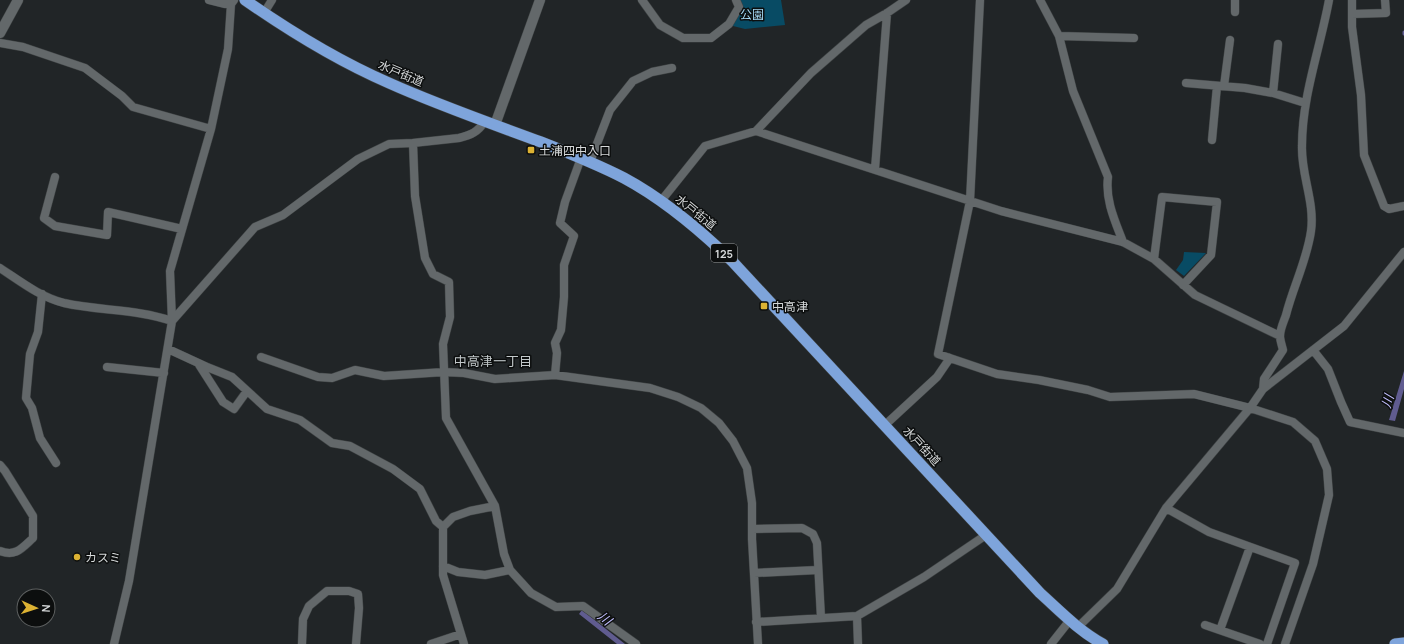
<svg xmlns="http://www.w3.org/2000/svg" width="1404" height="644" font-family="Manrope,'Noto Sans JP',sans-serif">
  <style>
    .green { fill: #084b64 }
    .water { fill: #605c90 }
    .lines { fill: none; stroke-linecap: round; stroke-linejoin: round }
    .stream { stroke: #605c90; stroke-width: 3 }
    .minor-casing { stroke: #3f4344; stroke-width: 9 }
    .tertiary-casing { stroke: #3f4344; stroke-width: 11 }
    .trunk-casing { stroke: #3f4344; stroke-width: 12 }
    .minor { stroke: #63686a; stroke-width: 8 }
    .tertiary { stroke: #63686a; stroke-width: 10 }
    .trunk { stroke: #7ea4db; stroke-width: 11 }
    .poi-dot { fill: #dcb233; stroke: #0c0e0e; stroke-width: 1.5 }
    .labels { text-anchor: middle; dominant-baseline: central; stroke-width: 3; stroke-linejoin: round; paint-order: stroke }
    .shield { fill: #0c0e0e; stroke: #999b9c; stroke-width: 1 }
    .shield-label { font-size: 11px; font-weight: bold; fill: #d5d8d9 }
    .park-label { font-size: 12px; fill: #a4d9f4; stroke: #0c0e0e }
    .street-label { font-size: 12px; fill: #d5d8d9; stroke: #0c0e0e }
    .poi-label { font-size: 12px; fill: #d5d8d9; stroke: #0c0e0e; text-anchor: start }
    .neighbourhood-label { font-size: 13px; fill: #c2c8ca; stroke: #0c0e0e }
    .water-label { font-size: 13px; font-style: italic; fill: #c1befe; stroke: #0c0e0e }
  </style>
  <rect width="100%" height="100%" fill="#212527"/>
  <path class="green" d="M736 0H781L785 25 745 29 729 25 739 7Z
    M1184 252 1206 253 1184 276 1176 270 1183 260Z"/>
  <path class="water" d="M1404 371V389L1395 421 1389 420Z
    M582 610 625 644H617L579 614Z"/>
  <g class="lines">
    <path class="stream" d="M1404 32V34"/>
    <defs>
      <path id="minor" d="M209 0 225 4H231
        M234 0 231 4 228 49 211 129 170 271 172 321 255 227 283 215 358 159 389 144 413 143 415 196 425 258 433 274 449 282 450 317 443 344 446 418 495 506 504 554 510 570 531 593 556 607 583 606 636 644
        M642 0 660 25 683 38H711L729 24 739 7 736 0
        M980 0 970 201 938 354 997 374 1039 380 1088 390 1110 397 1194 394 1250 408 1293 422 1315 441 1327 469 1329 495 1313 564 1285 644
        M1040 0 1059 36 1073 91 1108 177C1105 200 1115 221 1123 242
        M1352 0V27L1361 95 1364 155 1384 206 1389 209 1404 206
        M1235 12V0
        M264 13 272 0
        M1352 14 1386 13 1385 0
        M1059 36 1134 38
        M0 43 23 47 85 68 122 96 133 107 211 129
        M1186 83 1245 88 1273 93 1305 103
        M1224 86 1230 40
        M1273 93 1278 44
        M756 131 811 73 866 25 887 13 906 0
        M1212 140 1217 86
        M413 143 459 138C471 135 478 132 485 121
        M590 162 610 110 633 81 652 72 672 68
        M875 169 887 13
        M55 177 44 218 55 226 107 235 108 212 182 229
        M661 201 705 146 756 131 1001 211 1123 242 1154 259 1195 295 1280 336
        M1154 259 1162 197 1217 202 1211 255 1183 285
        M0 268C20 281 40 297 64 303 100 311 137 309 172 321L129 581 114 644
        M42 294 38 332 30 354 26 398 32 408 40 438 56 463
        M168 349 207 367 232 377 267 409 300 420 332 443 350 446 393 469 420 489 436 521 443 527
        M1313 350 1328 369 1341 402 1350 422 1404 433
        M261 357 318 377 332 378 355 370 384 376 444 372 464 373 495 379 555 375 650 388 678 397 701 408 719 423 733 441 747 468 752 503V539L758 644
        M198 363 223 402 234 409 247 391
        M107 367 164 373
        M555 375 557 353 555 343 561 330 564 297V265L574 236 560 223 565 202 581 158
        M1263 389 1264 379 1283 350C1282 346 1280 340 1280 336 1280 329 1284 321 1286 315 1293 287 1307 260 1311 231 1315 202 1301 175 1302 146 1302 96 1320 49 1329 0
        M885 425 937 377 950 358
        M0 465 5 471 33 516V538C22 548 16 557 0 551
        M1166 508 1209 532 1295 563 1267 644
        M752 529 802 528 813 534 817 543 821 618
        M443 566 458 572 485 575 510 570
        M754 573 818 570
        M756 622 857 616
        M1205 625 1260 644
        M1078 627 1117 589 1166 508 1250 408 1263 389 1344 326 1404 252
        M1220 630 1250 547
        M302 644 303 619 309 606 327 591H349L358 594 359 608 356 644
        M431 644 461 634
        M464 644 443 575V527L453 517 470 511 495 506
        M858 644 857 616 924 577 986 535
        M1051 644 1070 620"/>
      <path id="tertiary" d="M0 33 18 0
        M495 125 540 0"/>
      <path id="trunk" d="M245 0C291 32 338 61 389 83 438 105 490 123 541 142 569 153 597 164 624 178 665 200 699 229 732 261L1040 593C1060 611 1079 631 1103 644
        M1395 644 1404 643"/>
    </defs>
    <use href="#minor" class="minor-casing"/>
    <use href="#tertiary" class="tertiary-casing"/>
    <use href="#trunk" class="trunk-casing"/>
    <use href="#minor" class="minor"/>
    <use href="#tertiary" class="tertiary"/>
    <use href="#trunk" class="trunk"/>
  </g>
  <g class="poi-dot">
    <rect x="527" y="146" width="8" height="8" rx="2"/>
    <rect x="760" y="302" width="8" height="8" rx="2"/>
    <circle cx="77" cy="557" r="4"/>
  </g>
  <g class="labels">
    <rect class="shield" x="711" y="244" width="26" height="18" rx="3"/>
    <g class="shield-label">
      <text x="724" y="253">125</text>
    </g>
    <g class="park-label">
      <text x="752" y="14">公園</text>
    </g>
    <g class="street-label">
      <text transform="translate(401 73) rotate(23)">水戸街道</text>
      <text transform="translate(696 212) rotate(39)">水戸街道</text>
      <text transform="translate(922 446) rotate(47)">水戸街道</text>
    </g>
    <g class="poi-label">
      <text x="539" y="150">土浦四中入口</text>
      <text x="772" y="306">中高津</text>
      <text x="85" y="557">カスミ</text>
    </g>
    <g class="neighbourhood-label">
      <text x="493" y="361">中高津一丁目</text>
    </g>
    <g class="water-label">
      <text transform="translate(1387 401) rotate(-73)">川</text>
      <text transform="translate(605 618) rotate(39)">川</text>
    </g>
  </g>
  <g transform="translate(36 608) rotate(93)"><circle r="19" fill="#0c0e0e" stroke="#5c5f5f"/>
  <path d="M0-3L7 15L0 10L-7 15Z" fill="#dcb233"/>
  <text y="-6" font-size="11" font-weight="bold" text-anchor="middle" fill="#d5d8d9">N</text>
  </g>
</svg>
